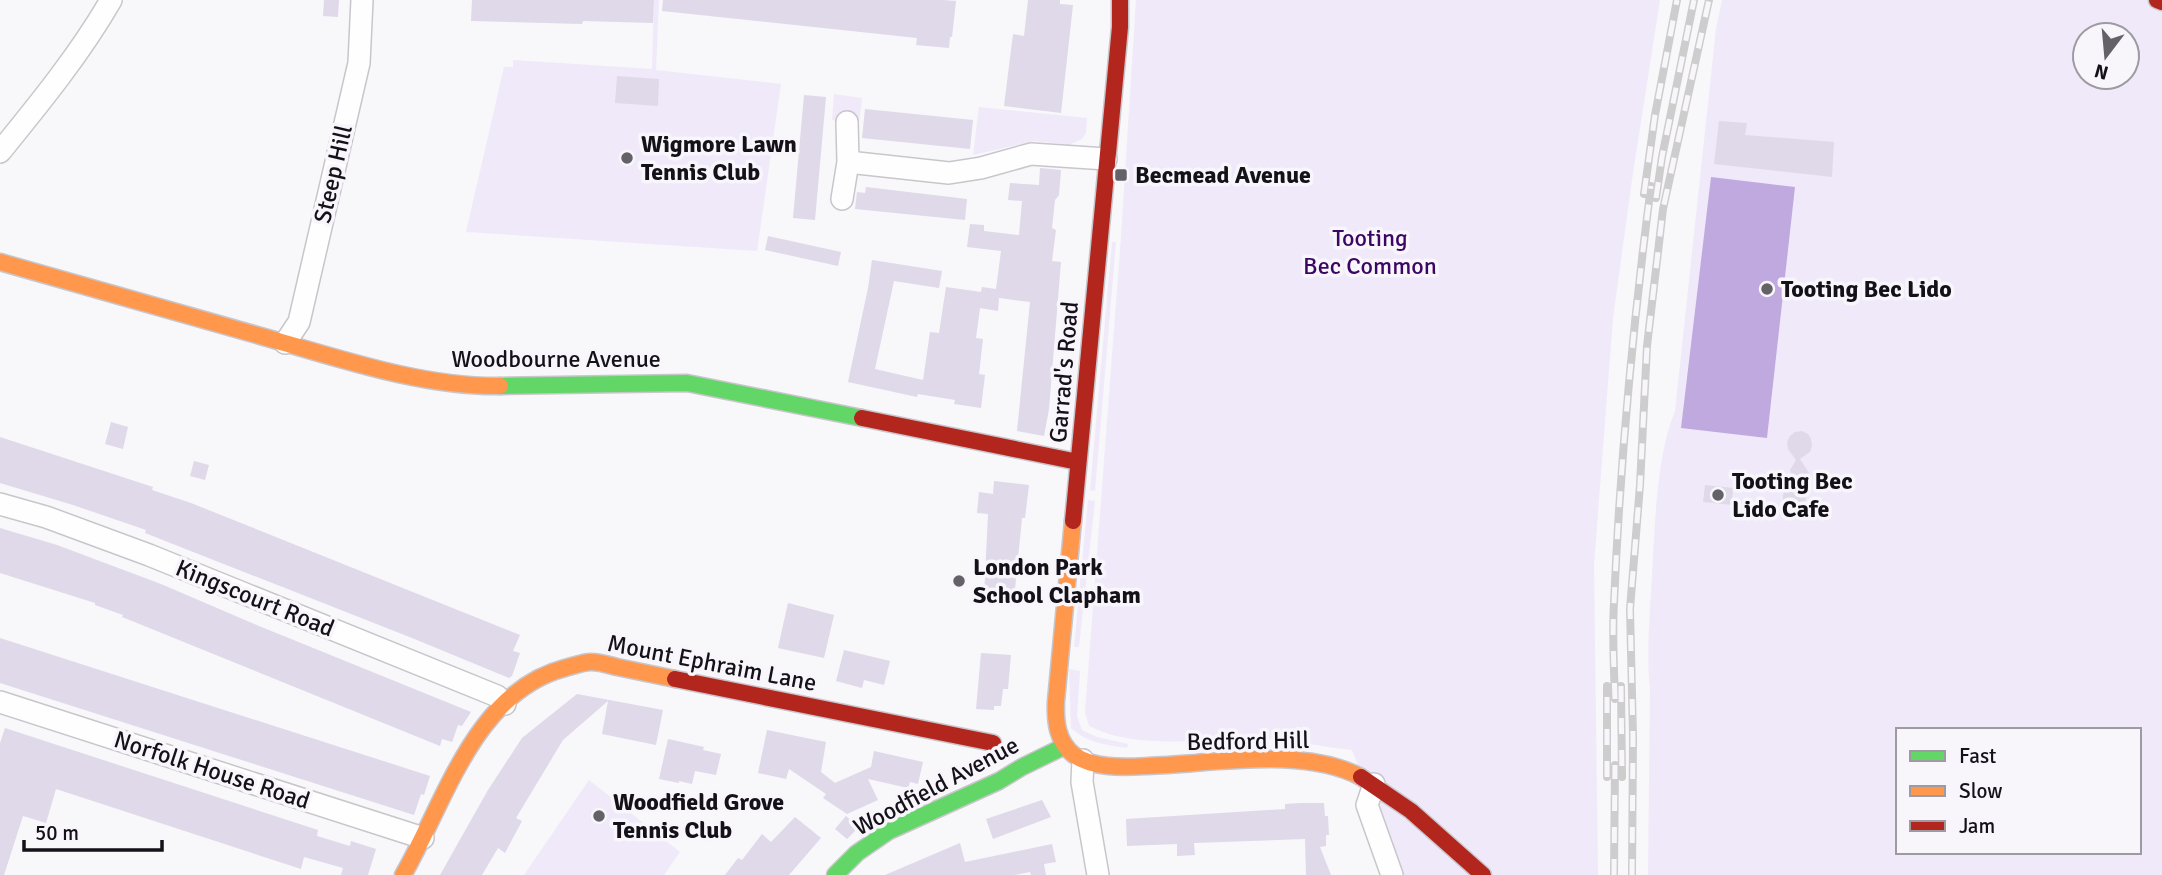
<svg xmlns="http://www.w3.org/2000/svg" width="2162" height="875" font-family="Signika,sans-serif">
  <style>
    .green { fill: #f0e9fa; fill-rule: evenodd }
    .water { fill: #c0a9df }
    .building { fill: #dfd9e9 }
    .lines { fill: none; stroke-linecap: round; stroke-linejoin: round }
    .street-casing { stroke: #c8c6cb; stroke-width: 24 }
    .fast-casing { stroke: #c8c6cb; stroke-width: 19 }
    .slow-casing { stroke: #c8c6cb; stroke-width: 19 }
    .jam-casing { stroke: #c8c6cb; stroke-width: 19 }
    .street { stroke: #fefefe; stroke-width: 21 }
    .fast { stroke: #63d668; stroke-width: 16 }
    .slow { stroke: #ff974d; stroke-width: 16 }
    .jam { stroke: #b3261e; stroke-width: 16 }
    .rail-casing { stroke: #cecdce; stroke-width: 8 }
    .rail { stroke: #f8f6fb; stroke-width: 5; stroke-dasharray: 16; stroke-linecap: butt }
    .poi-dot { fill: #646268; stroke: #f8f6fb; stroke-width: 2.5 }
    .labels { text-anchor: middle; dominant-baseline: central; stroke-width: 7; stroke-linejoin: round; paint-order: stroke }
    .poi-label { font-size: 24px; font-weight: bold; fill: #141119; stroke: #f8f6fb; text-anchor: start }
    .street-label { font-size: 24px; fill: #141119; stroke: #f8f6fb }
    .park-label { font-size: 24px; fill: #3c0665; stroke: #f8f6fb }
  </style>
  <rect width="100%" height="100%" fill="#f8f7fa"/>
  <path class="green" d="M654 0H659L656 70 781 84 757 251 466 232 504 67H513V60L652 69Z
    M1136 0H1660L1633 173 1613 318 1594 565 1598 875H1402L1352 750C1323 747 1294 740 1266 739 1210 737 1141 752 1089 726L1085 712 1121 237Z
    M1722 0H2162V875H1648L1650 689C1646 652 1650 614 1652 576 1655 526 1656 457 1675 411L1716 29ZM2085 35H2127V77H2085ZM1898 730H2139V852H1898Z
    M834 94 862 98 859 123 832 120Z
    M979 107 1087 118 1086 133 1082 139 1069 145 1035 141 973 155Z
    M1112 242H1116L1095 491 1090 490Z
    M1088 500 1095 501 1079 647H1074Z
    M1069 669 1080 671 1077 716 1082 730 1097 737 1128 744 1127 748C1107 745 1087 743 1071 728Z
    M589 780 680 852 664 875H524Z"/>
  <path class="water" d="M1711 177 1795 187 1767 438 1681 428Z"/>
  <path class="building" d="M324 0H339L338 17 323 16Z
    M472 0H654L653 23 583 21 582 24 471 21Z
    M663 0H943L956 1 952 37H950L949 48 916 45 917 38 662 11Z
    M1028 0H1060V4L1073 5 1061 113 1004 106 1013 34 1024 36Z
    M617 76 659 79 658 106 615 103Z
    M804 95 826 97 815 220 793 218Z
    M865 109 973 120 970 149 862 138Z
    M1719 121 1747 123 1745 135 1834 142 1832 177 1714 164Z
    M1040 168 1061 170 1059 195 1055 200 1052 228 1056 230 1052 261 1061 262 1049 409 1044 436 1017 431 1030 302 999 298 998 311 980 308 976 338 983 339 979 374 985 375 981 408 954 404 955 400 918 394 917 397 848 382 868 288 872 260 942 271 939 288 894 281 875 369 923 380 930 332 939 333 946 287 981 292 982 287 996 289 1001 251 967 247 970 224 984 225V231L1019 235 1022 201 1008 200 1010 183 1039 185Z
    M866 187 967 199 965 220 855 209 857 192 865 193Z
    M768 236 841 252 838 266 765 250Z
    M111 422 128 427 123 449 105 444Z
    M1802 431 1808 434 1811 439 1812 446 1810 452 1800 459 1809 473 1797 482 1806 492V499L1804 504 1793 509 1783 501V495L1785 490 1794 483 1790 470 1796 460 1788 449 1787 442 1790 436 1795 432Z
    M0 437 153 487 152 490 191 503 520 635 513 651 520 653 512 676 509 678 412 638 145 533 146 530 73 505 0 483Z
    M194 461 209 465 205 480 190 476Z
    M994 481 1029 485 1025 518H1022L1014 599 984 597 988 514 977 513 979 492 993 494Z
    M1705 485 1733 488 1732 505 1703 502Z
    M0 528 57 545 161 584 259 626 471 712 462 726 458 725 452 742 442 739 440 746 122 617 123 615 95 605V603L0 573Z
    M788 603 834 615 824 658 778 648Z
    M0 638 430 776 424 795 421 794 414 815 0 683Z
    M844 650 890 661 884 685 864 680 862 688 836 681Z
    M981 653 1011 655 1008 689H1003L1001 706H994V710L976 709Z
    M577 694 663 710 656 745 602 734 608 701 563 740 516 818 522 821 505 853 498 848 482 875H440L488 790 522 738Z
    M5 728 318 830 317 836 350 846 351 841 376 849 368 875H341L343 868 304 857 301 869 56 789 46 823 23 816 4 875H0V743Z
    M767 730 826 742 821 772 835 783 871 767 874 751 923 762 918 784 910 782 908 788 868 779 878 800 847 814 823 798 826 794 789 769 786 779 758 773Z
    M668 739 704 747 703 750 721 754 716 775 695 771 692 784 679 781V783L659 779Z
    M1042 800 1051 817 993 839 986 819Z
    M1300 803H1324L1325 816H1328L1329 835H1326V846L1320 847 1331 875H1306L1305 839 1194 843 1195 855 1177 856V844L1127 846 1126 819 1285 809V804Z
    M846 816 859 827 847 839 835 829Z
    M795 817 821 838 789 875H725L738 858 742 860 762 834 771 842Z
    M960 843 965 862 1052 844 1056 862 1044 864 1046 875H1031L1030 872 1014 875H885Z"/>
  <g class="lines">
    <defs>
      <path id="street" d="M0 152C39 104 80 54 111 0
        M848 162 949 173 981 168 1031 154 1106 159
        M842 199 848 162 847 122
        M285 343 299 322 359 63 362 0
        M0 504 46 517 149 555 497 696 505 704
        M0 702 423 838
        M1083 760 1082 782 1098 875
        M1374 784 1367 805 1392 875"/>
      <path id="fast" d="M500 386 687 383 862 418
        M835 875 857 853 889 831 999 781 1022 767 1065 746"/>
      <path id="slow" d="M0 262C90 288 181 313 271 339 344 360 424 387 500 386
        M1073 521 1056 701C1055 721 1057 742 1074 755 1094 769 1125 767 1148 766 1213 764 1302 746 1361 777
        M403 875C445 803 474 692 565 668 573 666 583 662 591 662 600 662 609 665 617 667 637 671 656 675 675 679"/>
      <path id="jam" d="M2157 0 2162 2
        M862 418 1078 462
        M1073 521 1120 27V0
        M675 679 993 743
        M1361 777 1411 811 1483 875"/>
    </defs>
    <use href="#street" class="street-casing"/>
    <use href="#fast" class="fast-casing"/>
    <use href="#slow" class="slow-casing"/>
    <use href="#jam" class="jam-casing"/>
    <use href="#street" class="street"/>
    <use href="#fast" class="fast"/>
    <use href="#slow" class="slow"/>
    <use href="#jam" class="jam"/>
    <defs>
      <path id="rail" d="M1644 194 1655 115 1677 0
        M1656 198 1662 157 1694 0
        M1621 686 1622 777
        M1615 699C1614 667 1612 635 1614 603 1620 464 1633 324 1651 186
        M1607 777V686
        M1614 875 1615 765
        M1632 875 1633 737 1630 609 1640 485 1647 346 1663 209 1709 0"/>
    </defs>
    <use href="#rail" class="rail-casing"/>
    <use href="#rail" class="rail"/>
  </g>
  <g class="poi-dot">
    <circle cx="627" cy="158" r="7"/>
    <rect x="1114" y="168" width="14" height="14" rx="3.5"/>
    <circle cx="1767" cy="289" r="7"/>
    <circle cx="1718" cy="495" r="7"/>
    <circle cx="959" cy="581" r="7"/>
    <circle cx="599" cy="816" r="7"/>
  </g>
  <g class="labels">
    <g class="poi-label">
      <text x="641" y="144">Wigmore Lawn<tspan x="641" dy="28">Tennis Club</tspan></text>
      <text x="1135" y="175">Becmead Avenue</text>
      <text x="1781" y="289">Tooting Bec Lido</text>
      <text x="1732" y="481">Tooting Bec<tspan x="1732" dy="28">Lido Cafe</tspan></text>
      <text x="973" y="567">London Park<tspan x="973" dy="28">School Clapham</tspan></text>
      <text x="613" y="802">Woodfield Grove<tspan x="613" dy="28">Tennis Club</tspan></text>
    </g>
    <g class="street-label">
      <text transform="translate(333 174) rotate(-77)">Steep Hill</text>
      <text x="556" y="359">Woodbourne Avenue</text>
      <text transform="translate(1064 372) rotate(-85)">Garrad's Road</text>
      <text transform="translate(255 598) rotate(22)">Kingscourt Road</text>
      <text transform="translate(712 663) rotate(11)">Mount Ephraim Lane</text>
      <text transform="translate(1248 741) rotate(-1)">Bedford Hill</text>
      <text transform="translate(212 770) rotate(18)">Norfolk House Road</text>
      <text transform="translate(936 786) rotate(-28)">Woodfield Avenue</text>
    </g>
    <g class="park-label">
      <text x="1370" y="238">Tooting<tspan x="1370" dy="28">Bec Common</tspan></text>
    </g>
  </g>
  <rect x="1896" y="728" width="245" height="126" fill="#f8f6fb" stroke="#9d9aa1" stroke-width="2"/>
  <rect x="1910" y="751" width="35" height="10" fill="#63d668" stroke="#9d9aa1" stroke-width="2"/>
  <text x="1959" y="763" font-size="21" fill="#141119">Fast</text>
  <rect x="1910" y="786" width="35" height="10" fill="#ff974d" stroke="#9d9aa1" stroke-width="2"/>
  <text x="1959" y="798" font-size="21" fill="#141119">Slow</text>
  <rect x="1910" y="821" width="35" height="10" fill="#b3261e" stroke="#9d9aa1" stroke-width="2"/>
  <text x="1959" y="833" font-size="21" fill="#141119">Jam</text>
  <g transform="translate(2106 56) rotate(196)"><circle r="33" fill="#f8f6fb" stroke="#9d9aa1" stroke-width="2"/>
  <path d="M0-5L12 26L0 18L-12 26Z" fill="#646268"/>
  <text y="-10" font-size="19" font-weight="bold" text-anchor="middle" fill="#141119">N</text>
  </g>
  <path d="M24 840v10h138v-10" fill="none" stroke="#141119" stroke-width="3.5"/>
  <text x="35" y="840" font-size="21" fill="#141119" stroke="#f8f6fb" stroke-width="5" paint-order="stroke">50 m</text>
</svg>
